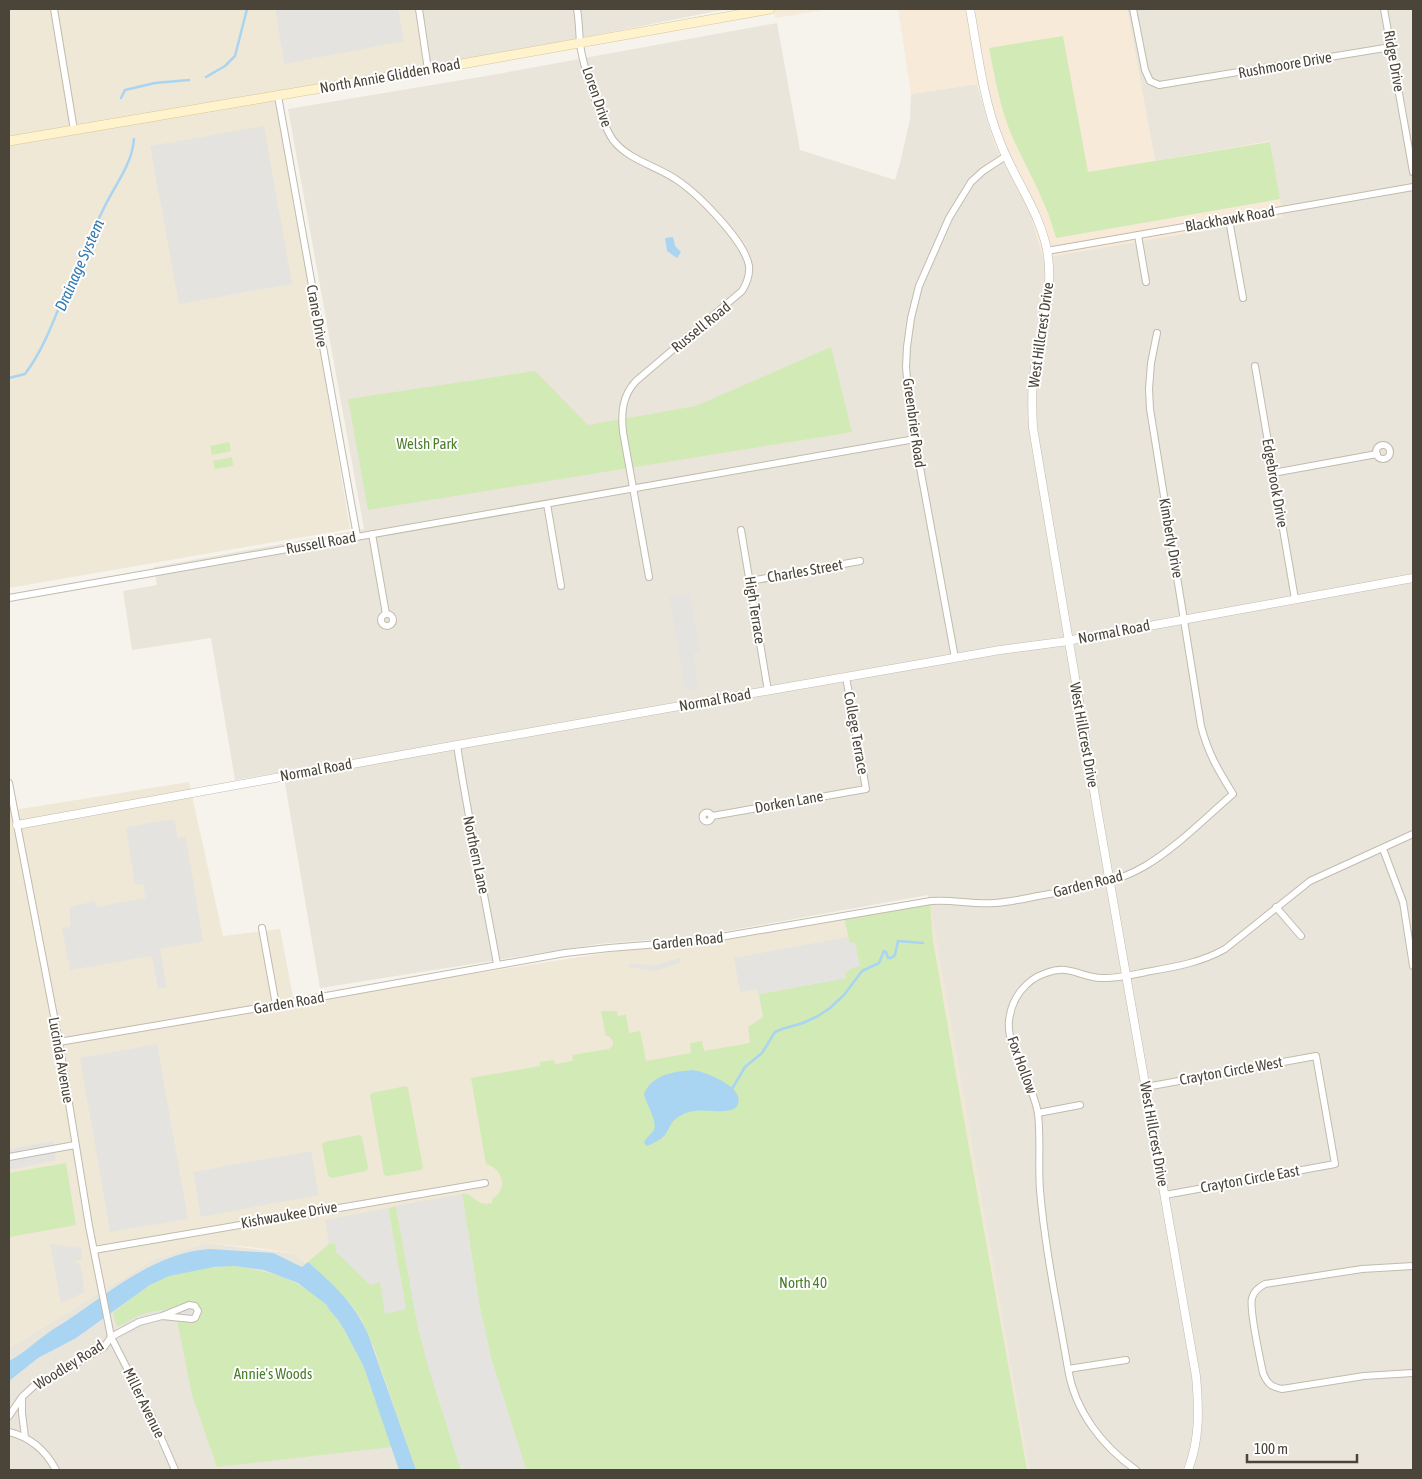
<svg xmlns="http://www.w3.org/2000/svg" width="1422" height="1479" font-family="'Asap Condensed',sans-serif">
  <style>
    .residential { fill: #eae5da }
    .commercial { fill: #f7ead8 }
    .education { fill: #efe8d6 }
    .green { fill: #d2eab5 }
    .parking { fill: #e5e3e0 }
    .water { fill: #a9d4f2 }
    .lines { fill: none; stroke-linecap: round; stroke-linejoin: round }
    .stream { stroke: #a9d4f2; stroke-width: 2.5 }
    .minor-casing { stroke: #c2bbae; stroke-width: 8 }
    .tertiary-casing { stroke: #c2bbae; stroke-width: 9 }
    .secondary-casing { stroke: #d6c79b; stroke-width: 10 }
    .minor { stroke: #fff; stroke-width: 6 }
    .tertiary { stroke: #fff; stroke-width: 8 }
    .secondary { stroke: #fff3cd; stroke-width: 9 }
    .labels { text-anchor: middle; stroke-width: 4; stroke-linejoin: round; paint-order: stroke }
    .street-label { font-size: 15px; fill: #4b4439; stroke: #fff }
    .park-label { font-size: 15px; fill: #4a7f2a; stroke: #fff }
    .water-label { font-size: 16px; font-style: italic; fill: #2e7ab2; stroke: #fff }
  </style>
  <rect width="100%" height="100%" fill="#f6f3ec"/>
  <g class="residential">
    <path d="M 419,9 L 727,9 L 430,68 Z"/>
    <path d="M 1127,9 L 1413,9 L 1413,1470 L 1029,1470 L 928,895 L 699,936 L 598,944 L 320,988 L 283,772 L 235,780 L 211,638 L 132,650 L 123,591 L 157,585 L 154,567 L 364,529 L 288,109 L 492,75 L 777,23 L 800,150 L 895,180 L 900,163 L 910,119 L 911,94 L 977,84 L 995,146 L 1030,212 L 1043,258 L 1073,252 L 1270,141 L 1155,161 Z"/>
    <path d="M 207,1243 L 295,1254 L 350,1301 L 422,1470 L 9,1470 L 9,1348 L 154,1259 Z"/>
  </g>
  <g class="commercial">
    <path d="M 771,9 L 828,9 L 776,18 Z"/>
    <path d="M 898,9 L 1127,9 L 1155,161 L 1270,141 L 1283,217 L 1043,258 L 1030,212 L 995,146 L 978,84 L 911,94 Z"/>
  </g>
  <g class="education">
    <path d="M 9,9 L 418,9 L 428,70 L 278,96 L 350,529 L 9,588 Z"/>
    <path d="M 189,782 L 223,936 L 280,929 L 294,1002 L 930,902 L 1029,1470 L 422,1470 L 350,1301 L 295,1254 L 258,1248 L 207,1243 L 154,1259 L 9,1348 L 9,783 L 14,810 Z"/>
  </g>
  <g class="green">
    <path d="M 1063,36 L 1088,172 L 1270,142 L 1280,199 L 1056,238 C 1047,202 1027,170 1012,136 C 1000,108 995,78 989,48 Z"/>
    <path d="M 831,347 L 852,432 L 368,510 L 348,399 L 535,371 L 588,425 L 696,406 Z"/>
    <path d="M 229,442 L 231,451 L 212,455 L 210,446 Z"/>
    <path d="M 232,457 L 233,466 L 215,469 L 213,461 Z"/>
    <path d="M 930,902 L 933,941 L 963,1114 L 1027,1470 L 526,1470 L 491,1358 L 480,1308 L 462,1194 L 468,1194 C 476,1200 481,1206 492,1203 L 492,1199 C 509,1189 503,1169 486,1164 L 471,1078 L 540,1066 L 540,1062 L 554,1060 L 555,1064 L 573,1061 L 572,1055 L 609,1049 L 613,1045 L 613,1041 L 609,1036 L 606,1036 L 601,1011 L 617,1011 L 618,1016 L 626,1015 L 629,1033 L 640,1031 L 646,1061 L 691,1053 L 690,1043 L 702,1041 L 704,1051 L 750,1043 L 748,1027 L 763,1017 L 759,994 L 846,978 L 845,973 L 854,967 L 855,943 L 850,944 L 844,917 Z"/>
    <path d="M 406,1086 L 408,1088 L 423,1168 L 421,1170 L 387,1176 L 384,1175 L 370,1095 L 372,1093 Z"/>
    <path d="M 359,1135 L 362,1137 L 368,1168 L 366,1171 L 331,1178 L 328,1175 L 322,1145 L 324,1142 Z"/>
    <path d="M 66,1163 L 76,1225 L 9,1237 L 9,1173 Z"/>
    <path d="M 396,1206 L 418,1328 L 430,1372 L 461,1470 L 416,1470 L 374,1348 L 362,1320 L 350,1303 L 327,1279 L 308,1262 L 329,1244 L 335,1243 L 380,1282 L 406,1309 L 388,1208 Z"/>
    <path d="M 235,1266 C 270,1271 300,1280 327,1305 L 328,1308 L 338,1320 L 345,1331 L 364,1367 L 392,1447 L 217,1467 L 192,1395 L 177,1320 C 185,1319 190,1323 197,1320 L 186,1302 C 174,1312 157,1309 143,1314 C 134,1317 127,1324 117,1326 L 113,1313 C 128,1301 151,1283 169,1276 C 189,1269 215,1267 235,1266 Z"/>
  </g>
  <g class="parking">
    <path d="M 275,9 L 398,9 L 404,41 L 284,64 Z"/>
    <path d="M 264,126 L 292,284 L 179,304 L 150,146 Z"/>
    <path d="M 690,594 L 700,652 L 693,653 L 699,689 L 686,691 L 669,597 Z"/>
    <path d="M 174,819 L 178,838 L 186,837 L 203,941 L 160,949 L 167,987 L 158,989 L 152,956 L 70,970 L 62,928 L 70,927 L 70,907 L 95,901 L 96,907 L 146,898 L 143,884 L 135,885 L 126,827 Z"/>
    <path d="M 848,937 L 850,943 L 855,942 L 860,966 L 854,967 L 845,973 L 846,978 L 759,994 L 757,989 L 740,992 L 734,958 Z"/>
    <path d="M 680,958 L 681,962 L 656,971 L 628,967 L 631,963 L 653,966 Z"/>
    <path d="M 157,1044 L 188,1219 L 110,1232 L 80,1058 Z"/>
    <path d="M 53,1141 L 56,1160 L 9,1170 L 9,1149 Z"/>
    <path d="M 311,1151 L 319,1195 L 201,1217 L 193,1172 Z"/>
    <path d="M 462,1194 L 480,1308 L 491,1358 L 526,1470 L 461,1470 L 430,1372 L 418,1328 L 396,1206 Z"/>
    <path d="M 388,1208 L 406,1309 L 385,1314 L 380,1282 L 370,1285 L 336,1252 L 335,1243 L 329,1244 L 325,1220 Z"/>
    <path d="M 50,1244 L 81,1248 L 82,1259 L 75,1261 L 76,1264 L 80,1263 L 85,1292 L 61,1303 Z"/>
    <path d="M 188,1302 L 194,1302 L 200,1308 L 201,1314 L 197,1320 L 191,1322 L 183,1320 L 154,1323 L 126,1335 L 122,1325 L 135,1317 L 146,1313 L 181,1307 Z"/>
  </g>
  <g class="water">
    <path d="M 673,237 L 675,246 L 681,252 L 677,258 L 667,251 L 665,238 Z"/>
    <path d="M 692,1070 C 704,1071 745,1087 738,1104 C 734,1116 705,1109 695,1111 C 690,1111 684,1113 680,1116 C 669,1122 671,1128 664,1136 C 659,1141 653,1143 647,1146 L 644,1143 C 646,1137 651,1135 654,1130 C 658,1122 646,1103 644,1094 C 653,1074 673,1072 692,1070 Z"/>
    <path d="M 210,1249 L 273,1253 L 302,1267 L 308,1262 C 332,1283 355,1304 368,1334 L 416,1470 L 399,1470 L 364,1367 L 345,1331 L 338,1320 L 328,1308 L 327,1305 L 298,1283 L 264,1270 L 235,1266 L 214,1267 L 169,1276 L 150,1285 L 76,1338 L 38,1358 L 9,1381 L 9,1361 C 25,1353 37,1340 52,1330 C 102,1300 149,1253 210,1249 Z"/>
  </g>
  <g class="lines">
    <g class="stream">
      <path d="M 206,77 L 225,66 L 235,56 L 247,9"/>
      <path d="M 121,98 L 125,90 L 155,83 L 189,80"/>
      <path d="M 9,378 L 25,374 C 46,346 56,313 70,281 C 80,258 91,235 102,212 C 113,187 132,166 134,139"/>
      <path d="M 732,1089 L 745,1067 L 762,1053 L 775,1032 L 782,1029 L 803,1023 L 818,1016 L 830,1008 L 844,995 L 862,971 L 879,963 L 884,951 L 886,952 L 888,958 L 891,958 L 895,955 L 898,941 L 923,943"/>
    </g>
    <defs>
      <g id="minor">
        <path d="M 54,9 L 74,130"/>
        <path d="M 419,9 L 428,70"/>
        <path d="M 577,9 C 579,20 579,31 580,43 C 582,63 601,123 613,140 C 628,160 657,166 677,180 C 698,194 745,241 749,266 C 750,276 747,283 742,291 L 636,381 C 622,396 621,413 623,432 L 649,577"/>
        <path d="M 1133,9 L 1145,70 L 1150,81 L 1159,85 L 1391,47"/>
        <path d="M 1384,9 L 1413,172"/>
        <path d="M 278,96 L 357,536"/>
        <path d="M 1229,220 L 1243,298"/>
        <path d="M 1138,235 L 1146,282"/>
        <path d="M 1047,251 L 1413,187"/>
        <path d="M 1255,366 L 1295,599"/>
        <circle cx="1383" cy="452" r="7"/>
        <path d="M 1273,473 L 1377,454"/>
        <path d="M 547,504 L 561,586"/>
        <path d="M 741,530 L 768,691"/>
        <path d="M 372,534 L 386,614"/>
        <path d="M 750,581 L 860,561"/>
        <path d="M 9,598 L 915,439"/>
        <circle cx="387" cy="620" r="6"/>
        <path d="M 955,658 L 910,413 L 906,367 L 907,347 L 911,318 L 919,286 L 949,218 L 971,182 L 983,171 L 1006,156"/>
        <path d="M 457,745 C 468,819 484,891 497,964"/>
        <path d="M 9,783 L 59,1042 L 89,1226 L 111,1337 L 152,1417 L 175,1470"/>
        <circle cx="707" cy="817" r="4.5"/>
        <path d="M 712,816 L 866,789 L 846,677"/>
        <path d="M 1383,849 L 1403,902 L 1413,966"/>
        <path d="M 1276,907 L 1301,936"/>
        <path d="M 262,928 L 276,1005"/>
        <path d="M 59,1042 L 276,1005 L 565,953 L 609,948 L 697,941 L 931,901 C 952,899 973,905 995,903 C 1011,902 1027,898 1044,895 C 1078,889 1115,884 1145,866 C 1177,847 1205,818 1233,794 C 1218,770 1208,753 1201,726 L 1150,409 L 1149,389 L 1151,363 L 1157,333"/>
        <path d="M 1146,1087 L 1316,1056 L 1335,1164 L 1165,1195"/>
        <path d="M 1038,1113 L 1080,1105"/>
        <path d="M 9,1157 L 75,1145"/>
        <path d="M 94,1250 L 485,1183"/>
        <path d="M 1413,1266 L 1362,1269 L 1265,1284 C 1259,1287 1254,1291 1252,1298 C 1249,1310 1260,1358 1263,1373 C 1267,1383 1271,1387 1282,1389 L 1364,1376 L 1413,1373"/>
        <path d="M 1068,1369 L 1126,1360"/>
        <path d="M 22,1399 L 22,1413 L 25,1437"/>
        <path d="M 9,1416 L 22,1397 L 36,1384 L 65,1370 L 104,1347 L 111,1337 L 139,1322 L 162,1316 L 189,1305 L 195,1306 L 198,1311 L 195,1318 L 192,1319 L 162,1316"/>
        <path d="M 9,1432 C 30,1437 46,1451 56,1470"/>
        <path d="M 1136,1470 C 1102,1446 1075,1411 1068,1369 C 1058,1310 1045,1250 1040,1190 C 1038,1165 1041,1139 1038,1114 C 1034,1084 1006,1048 1009,1021 C 1011,999 1025,980 1046,973 C 1070,964 1079,977 1101,978 C 1116,979 1131,975 1146,972 C 1174,967 1200,963 1225,949 L 1310,881 L 1413,834"/>
      </g>
      <g id="tertiary">
        <path d="M 970,9 C 978,54 983,99 1000,142 C 1014,179 1039,210 1047,250 C 1055,293 1040,333 1034,374 C 1031,392 1032,410 1033,428 L 1099,820 L 1196,1376 C 1199,1409 1200,1439 1188,1470"/>
        <path d="M 17,825 L 457,745 L 1000,650 L 1061,642 L 1413,578"/>
      </g>
      <path id="secondary" d="M 9,141 L 428,70 L 770,9"/>
    </defs>
    <use href="#minor" class="minor-casing"/>
    <use href="#tertiary" class="tertiary-casing"/>
    <use href="#secondary" class="secondary-casing"/>
    <use href="#minor" class="minor"/>
    <use href="#tertiary" class="tertiary"/>
    <use href="#secondary" class="secondary"/>
  </g>
  <g class="labels">
    <g class="street-label">
      <text transform="translate(1394 61) rotate(80)" y="5">Ridge Drive</text>
      <text transform="translate(1285 65) rotate(-10)" y="5">Rushmoore Drive</text>
      <text transform="translate(390 76) rotate(-10)" y="5">North Annie Glidden Road</text>
      <text transform="translate(597 97) rotate(71)" y="5">Loren Drive</text>
      <text transform="translate(1230 219) rotate(-10)" y="5">Blackhawk Road</text>
      <text transform="translate(317 316) rotate(80)" y="5">Crane Drive</text>
      <text transform="translate(701 327) rotate(-39)" y="5">Russell Road</text>
      <text transform="translate(1041 335) rotate(-82)" y="5">West Hillcrest Drive</text>
      <text transform="translate(914 423) rotate(82)" y="5">Greenbrier Road</text>
      <text transform="translate(1275 483) rotate(80)" y="5">Edgebrook Drive</text>
      <text transform="translate(1171 538) rotate(80)" y="5">Kimberly Drive</text>
      <text transform="translate(321 543) rotate(-10)" y="5">Russell Road</text>
      <text transform="translate(805 571) rotate(-10)" y="5">Charles Street</text>
      <text transform="translate(755 610) rotate(81)" y="5">High Terrace</text>
      <text transform="translate(1114 632) rotate(-11)" y="5">Normal Road</text>
      <text transform="translate(715 700) rotate(-10)" y="5">Normal Road</text>
      <text transform="translate(856 733) rotate(80)" y="5">College Terrace</text>
      <text transform="translate(1084 735) rotate(80)" y="5">West Hillcrest Drive</text>
      <text transform="translate(316 770) rotate(-10)" y="5">Normal Road</text>
      <text transform="translate(789 802) rotate(-10)" y="5">Dorken Lane</text>
      <text transform="translate(476 855) rotate(78)" y="5">Northern Lane</text>
      <text transform="translate(1088 884) rotate(-14)" y="5">Garden Road</text>
      <text transform="translate(688 941) rotate(-6)" y="5">Garden Road</text>
      <text transform="translate(289 1003) rotate(-10)" y="5">Garden Road</text>
      <text transform="translate(61 1060) rotate(80)" y="5">Lucinda Avenue</text>
      <text transform="translate(1022 1065) rotate(70)" y="5">Fox Hollow</text>
      <text transform="translate(1231 1071) rotate(-10)" y="5">Crayton Circle West</text>
      <text transform="translate(1154 1134) rotate(80)" y="5">West Hillcrest Drive</text>
      <text transform="translate(1250 1179) rotate(-10)" y="5">Crayton Circle East</text>
      <text transform="translate(289 1215) rotate(-10)" y="5">Kishwaukee Drive</text>
      <text transform="translate(69 1365) rotate(-32)" y="5">Woodley Road</text>
      <text transform="translate(144 1403) rotate(64)" y="5">Miller Avenue</text>
    </g>
    <g class="park-label">
      <text x="427" y="449">Welsh Park</text>
      <text x="803" y="1288">North 40</text>
      <text x="273" y="1379">Annie's Woods</text>
    </g>
    <g class="water-label">
      <text transform="translate(79 265) rotate(-66)" y="6">Drainage System</text>
    </g>
  </g>
  <rect width="1422" height="1479" fill="none" stroke="#4b4439" stroke-width="20"/>
  <path d="M1247 1454v8h110v-8" fill="none" stroke="#4b4439" stroke-width="2.5"/>
  <text x="1254" y="1454" font-size="15" fill="#4b4439" stroke="#ffffff" stroke-width="4" paint-order="stroke">100 m</text>
</svg>
